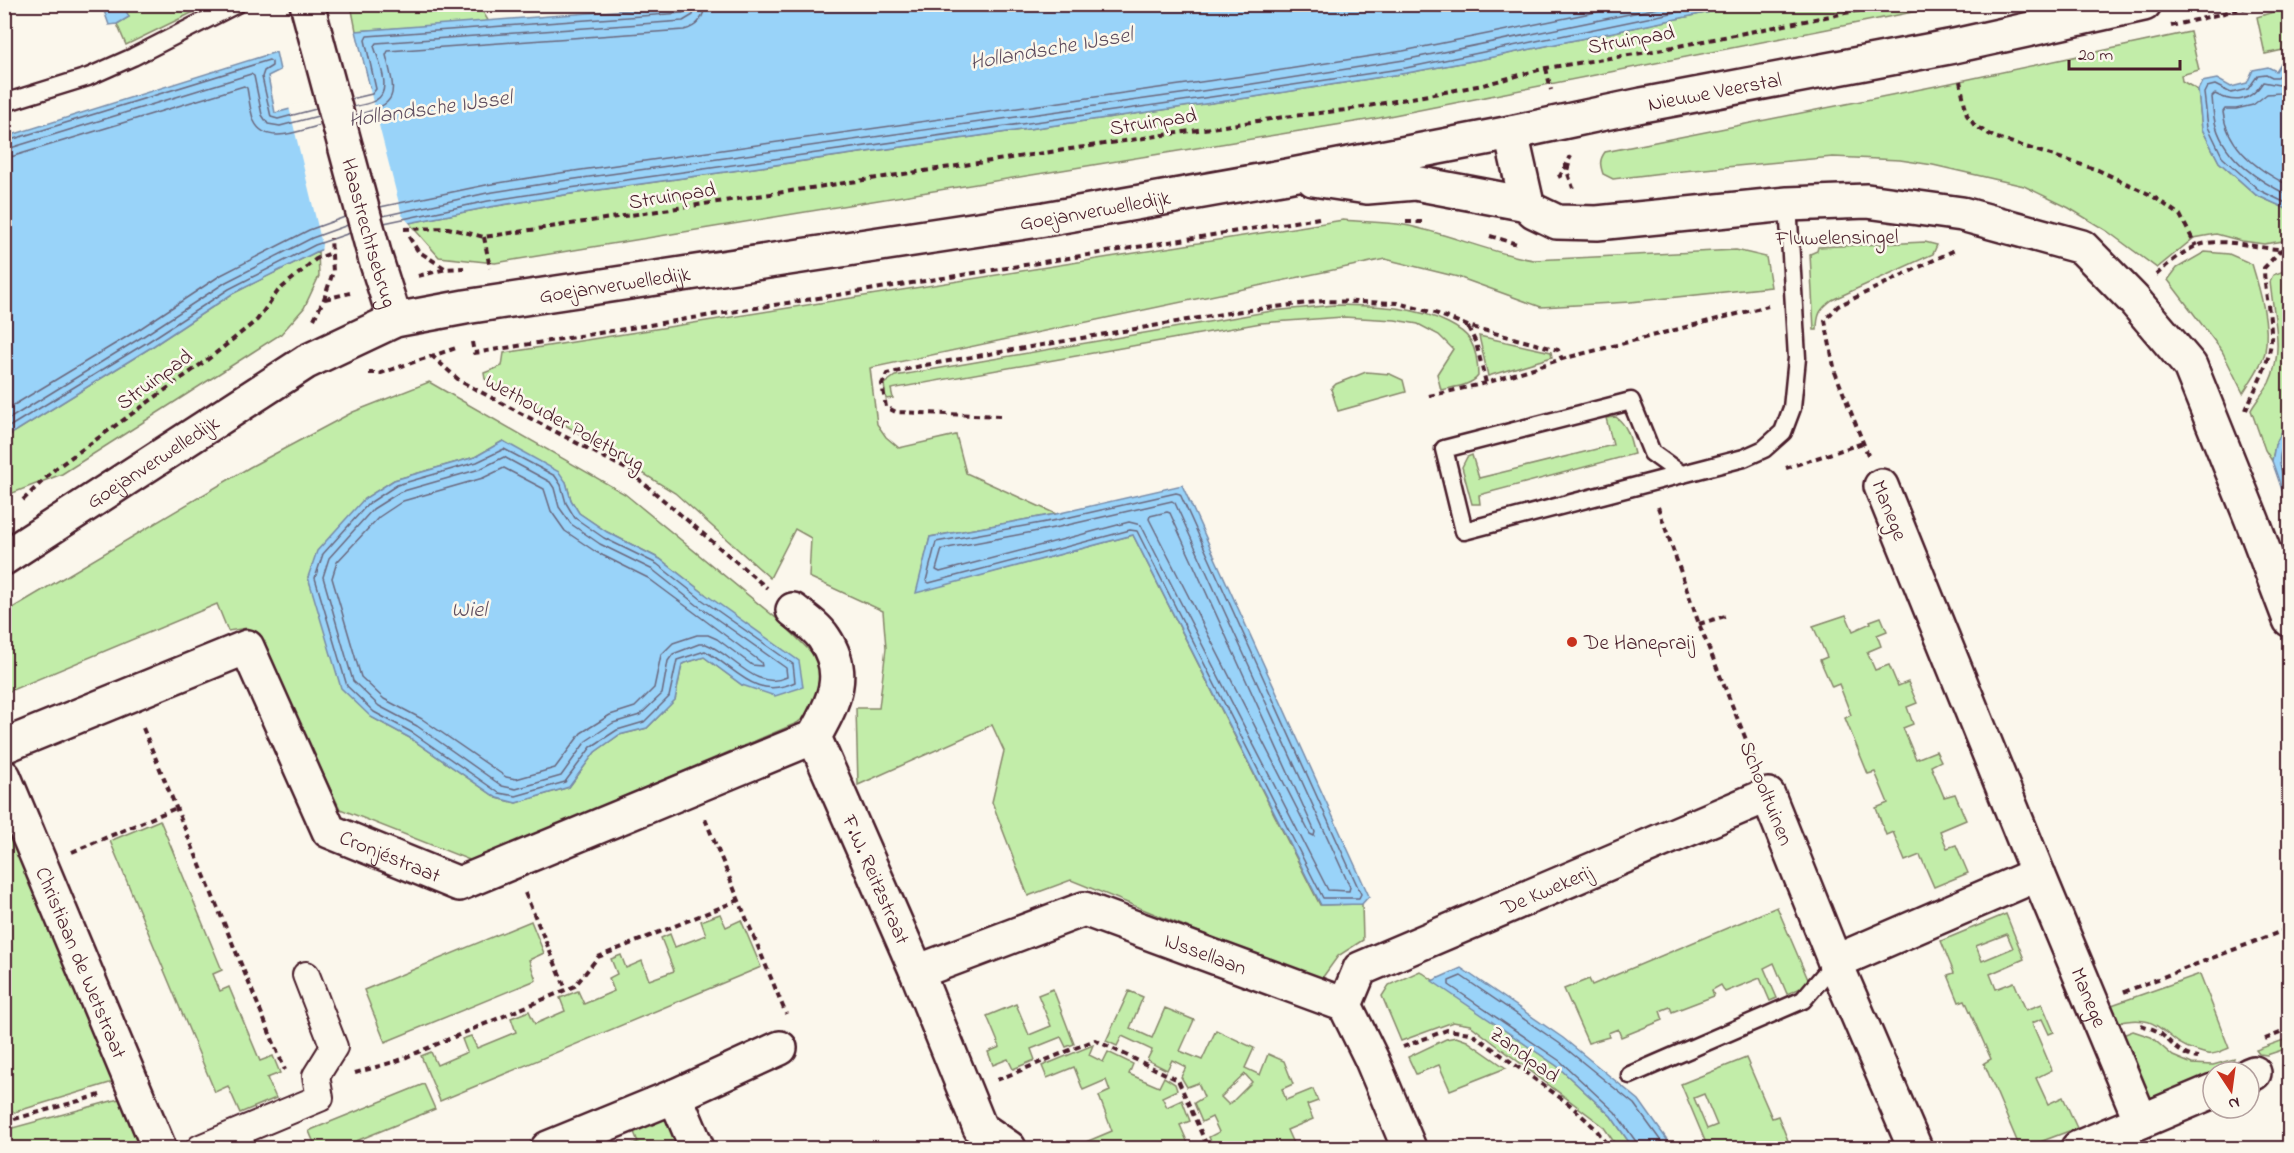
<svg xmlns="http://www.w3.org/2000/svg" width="2294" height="1153" font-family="'Indie Flower',sans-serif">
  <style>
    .green { fill: #c2eda9; stroke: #86866a; stroke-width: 1.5; fill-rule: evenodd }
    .water { fill: #99d3f9; stroke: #798ba7; stroke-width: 1.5 }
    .pier { fill: #fbf7ec }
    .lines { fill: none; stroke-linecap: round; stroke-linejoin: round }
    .shore { stroke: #6a677d; stroke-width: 1.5 }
    .service-casing { stroke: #4a1f2b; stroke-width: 21 }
    .pedestrian-casing { stroke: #4a1f2b; stroke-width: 30 }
    .minor-casing { stroke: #4a1f2b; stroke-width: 38 }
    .secondary-casing { stroke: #4a1f2b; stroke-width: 38 }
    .path { stroke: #4a1f2b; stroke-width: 4; stroke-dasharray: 6 4.5; stroke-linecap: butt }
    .service { stroke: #fbf7ec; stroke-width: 16 }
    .pedestrian { stroke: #fbf7ec; stroke-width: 26 }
    .minor { stroke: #fbf7ec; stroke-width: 33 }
    .secondary { stroke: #fbf7ec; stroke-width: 33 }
    .poi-dot { fill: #c8321e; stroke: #fbf7ec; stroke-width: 2 }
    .labels { text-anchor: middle; stroke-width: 5; stroke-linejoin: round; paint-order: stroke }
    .street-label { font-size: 21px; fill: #4a1f2b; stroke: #fbf7ec }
    .poi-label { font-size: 21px; fill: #4a1f2b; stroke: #fbf7ec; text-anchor: start }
    .water-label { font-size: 22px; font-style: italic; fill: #5e4c5e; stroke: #fbf7ec }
  </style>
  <rect width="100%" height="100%" fill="#fbf7ec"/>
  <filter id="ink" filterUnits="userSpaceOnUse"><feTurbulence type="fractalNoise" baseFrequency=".0167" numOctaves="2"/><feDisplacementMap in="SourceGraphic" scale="12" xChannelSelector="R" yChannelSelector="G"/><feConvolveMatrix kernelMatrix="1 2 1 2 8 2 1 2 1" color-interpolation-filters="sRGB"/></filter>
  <g filter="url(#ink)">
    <g class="green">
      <path d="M 123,5 L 208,5 L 126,45 L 117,24 L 129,17 Z"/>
      <path d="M 351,5 L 479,5 L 489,22 L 356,31 Z"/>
      <path d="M 1744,5 L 1948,5 L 1379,118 L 495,263 L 439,257 L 409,223 L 490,207 L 571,194 L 1254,97 L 1407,73 L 1488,58 Z"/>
      <path d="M 2289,7 L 2289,59 L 2285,57 L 2283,50 L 2265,54 L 2257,17 Z"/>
      <path d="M 2190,32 L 2199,70 L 2181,75 L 2182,81 L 2198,90 L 2202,129 L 2219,162 L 2256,195 L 2285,208 L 2289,214 L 2289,240 L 2264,244 L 2242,241 L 2216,234 L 2194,238 L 2157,268 L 2107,231 L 2069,208 L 2024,186 L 1933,165 L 1900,160 L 1833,157 L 1662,173 L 1613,179 L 1603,174 C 1600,165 1599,160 1605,152 L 1946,84 Z"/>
      <path d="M 1343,220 C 1363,222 1384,222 1404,225 C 1448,233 1489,253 1534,260 L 1736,250 L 1766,257 L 1771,287 L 1630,302 L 1541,307 L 1458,277 L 1385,259 L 870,368 L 877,424 L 886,437 L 899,448 L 956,435 L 966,473 L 1056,514 L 930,537 L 917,592 L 1133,535 L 1320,905 L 1362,904 L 1363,940 L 1338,956 L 1320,981 L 1071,880 L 1028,896 L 992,802 L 1004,751 L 992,725 L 858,785 L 856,708 L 879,708 L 886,648 L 883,611 L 809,577 L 811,538 L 795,529 L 770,578 L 675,493 L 533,405 L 485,379 L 484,373 L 502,366 L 504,353 Z"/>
      <path d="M 1925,242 L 1937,245 L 1933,254 L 1832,300 C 1820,309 1817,314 1817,330 L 1814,330 L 1810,254 L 1817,251 L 1818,247 Z"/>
      <path d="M 318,251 L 319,276 L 304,308 L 281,334 L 62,474 L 5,496 L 5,438 L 150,348 L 232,294 Z"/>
      <path d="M 2205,252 L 2229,254 L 2252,264 C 2260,290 2270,324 2265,352 C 2262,366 2250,381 2243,393 L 2222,351 L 2168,280 L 2177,268 Z"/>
      <path d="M 2289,269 L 2289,418 L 2275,445 L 2272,461 L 2265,450 L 2251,410 C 2256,401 2264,392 2269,383 C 2285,350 2273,316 2270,281 L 2273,275 Z"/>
      <path d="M 1334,305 C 1374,306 1412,305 1448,323 C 1456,327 1465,332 1470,340 C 1476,350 1478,364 1478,376 C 1471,386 1453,387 1441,390 L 1437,374 L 1453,349 L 1439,335 L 1418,324 L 1395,320 L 1343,317 L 1261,323 L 891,389 L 893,398 L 886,399 L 884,384 L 895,376 L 1272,311 Z"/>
      <path d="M 1479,336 L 1551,352 L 1552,357 L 1488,376 Z"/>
      <path d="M 1366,372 L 1390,374 L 1403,380 L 1406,392 L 1338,411 L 1331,389 L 1336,384 Z"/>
      <path d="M 429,382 L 625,494 L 782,623 L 814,655 L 824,674 L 814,709 L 797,723 L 472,861 L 340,809 L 258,638 L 247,628 L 228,631 L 217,604 L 5,693 L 4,613 L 250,467 L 353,412 ZM 503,441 L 566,482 L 571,500 L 579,513 L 607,532 L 660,559 L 705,594 L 742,685 L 704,657 L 682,664 L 675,700 L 647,728 L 619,735 L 595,752 L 569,787 L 516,803 L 497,798 L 410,738 L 371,717 L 319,609 L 308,577 L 346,521 L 364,499 L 394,480 L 475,457 Z"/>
      <path d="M 1616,417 C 1629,427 1630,439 1634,454 L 1479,495 L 1480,504 L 1472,504 L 1462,467 L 1467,457 L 1472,455 L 1479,478 L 1613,445 L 1606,418 Z"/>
      <path d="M 1846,615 L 1853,631 L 1871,623 L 1870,621 L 1881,617 L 1887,631 L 1877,635 L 1881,646 L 1867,652 L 1875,670 L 1889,665 L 1898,686 L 1908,682 L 1917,703 L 1907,707 L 1913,724 L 1903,728 L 1916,759 L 1936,751 L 1941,761 L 1931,766 L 1944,797 L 1955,794 L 1966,820 L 1940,831 L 1947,848 L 1956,845 L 1968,873 L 1934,887 L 1920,855 L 1905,861 L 1893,832 L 1886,835 L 1876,808 L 1888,803 L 1875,772 L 1868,774 L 1845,718 L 1851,715 L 1839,684 L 1832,687 L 1820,660 L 1827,657 L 1813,626 Z"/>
      <path d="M 4,809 L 32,872 L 113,1082 L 5,1115 Z"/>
      <path d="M 160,820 L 222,970 L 213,974 L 220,991 L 229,987 L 260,1061 L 273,1056 L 280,1073 L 267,1078 L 276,1098 L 240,1113 L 228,1086 L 215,1092 L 110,841 Z"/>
      <path d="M 1777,907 L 1810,984 L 1787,994 L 1774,963 L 1764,968 L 1777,998 L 1770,1001 L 1760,978 L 1725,992 L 1721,985 L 1712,990 L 1714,996 L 1672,1012 L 1670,1007 L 1660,1011 L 1663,1020 L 1621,1037 L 1618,1029 L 1608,1033 L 1609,1037 L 1588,1043 L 1564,989 L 1589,979 L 1592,985 Z"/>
      <path d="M 720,914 L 726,927 L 741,920 L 761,967 L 440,1101 L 421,1056 L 431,1052 L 437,1065 L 467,1052 L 462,1039 L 471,1036 L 477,1048 L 516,1032 L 511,1018 L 529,1011 L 535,1024 L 565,1011 L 560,998 L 578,991 L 584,1004 L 614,991 L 609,978 L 617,974 L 611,959 L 621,955 L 626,968 L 642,961 L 649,980 L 674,971 L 661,938 L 670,934 L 675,947 L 706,935 L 701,921 Z"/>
      <path d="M 2006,914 L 2024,959 L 1990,974 L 1996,989 L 2014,982 L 2026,1010 L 2042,1004 L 2054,1032 L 2049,1034 L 2042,1019 L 2032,1023 L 2052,1070 L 2036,1078 L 2048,1104 L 2063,1097 L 2077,1128 L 2024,1148 L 2020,1148 L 1984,1063 L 1991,1059 L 1965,1000 L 1959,1002 L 1948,975 L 1954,973 L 1941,941 ZM 2007,934 L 2013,948 L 1982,961 L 1976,946 Z"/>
      <path d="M 531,921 L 544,953 L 529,960 L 536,980 L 385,1042 L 364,990 Z"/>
      <path d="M 1420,971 L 1557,1066 L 1611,1116 L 1633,1148 L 1618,1148 L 1603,1126 L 1470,1025 L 1453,1022 L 1401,1041 L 1382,996 L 1389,985 Z"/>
      <path d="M 2200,974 L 2229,1048 C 2224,1050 2217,1054 2211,1054 C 2207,1055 2201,1052 2197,1051 C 2159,1040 2165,1011 2116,1023 L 2109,1006 Z"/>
      <path d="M 1053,989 L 1074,1044 L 1066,1047 L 1061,1037 L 1031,1049 L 1035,1060 L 1013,1069 L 1008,1059 L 993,1065 L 988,1052 L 1000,1047 L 987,1016 L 1016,1004 L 1029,1035 L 1051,1026 L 1038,995 Z"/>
      <path d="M 1129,991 L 1143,997 L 1130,1028 L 1152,1038 L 1165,1008 L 1194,1020 L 1180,1051 L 1202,1060 L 1216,1030 L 1254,1048 L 1245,1068 L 1260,1075 L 1268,1054 L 1284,1061 L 1293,1084 L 1282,1089 L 1286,1100 L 1313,1089 L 1318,1101 L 1307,1105 L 1313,1119 L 1287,1130 L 1295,1148 L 1214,1148 L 1209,1137 L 1219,1132 L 1212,1117 L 1202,1122 L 1194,1103 L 1204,1097 L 1198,1083 L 1187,1087 L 1181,1077 L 1186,1067 L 1172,1060 L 1167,1070 L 1147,1060 L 1152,1050 L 1122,1036 L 1117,1046 L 1106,1041 ZM 1245,1074 L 1252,1082 L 1229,1105 L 1221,1097 Z"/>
      <path d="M 2133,1031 L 2151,1037 L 2173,1056 L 2192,1064 L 2213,1065 L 2234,1059 L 2230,1071 L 2213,1072 L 2213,1078 L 2154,1101 L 2146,1098 L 2120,1036 Z"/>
      <path d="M 1456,1037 L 1467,1041 L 1506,1068 L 1450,1090 L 1439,1065 L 1416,1074 L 1408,1057 L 1446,1039 Z"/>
      <path d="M 2289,1038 L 2289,1068 L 2282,1050 L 2267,1055 L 2259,1054 L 2256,1050 Z"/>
      <path d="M 1093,1045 L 1089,1055 L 1103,1062 L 1108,1052 L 1133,1064 L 1129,1074 L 1159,1087 L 1164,1077 L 1175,1084 L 1177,1090 L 1162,1097 L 1167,1107 L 1182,1100 L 1190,1121 L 1180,1125 L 1190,1148 L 1089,1148 L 1086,1142 L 1112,1131 L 1099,1096 L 1110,1091 L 1106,1080 L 1083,1090 L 1074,1067 L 1047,1078 L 1042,1066 Z"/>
      <path d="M 1746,1058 L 1772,1118 L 1778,1116 L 1789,1143 L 1783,1146 L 1784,1148 L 1708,1148 L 1681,1084 ZM 1704,1094 L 1717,1125 L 1707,1129 L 1694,1098 Z"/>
      <path d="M 424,1084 L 435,1109 L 339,1148 L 299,1148 L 314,1143 L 309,1131 L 313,1129 Z"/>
      <path d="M 130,1096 L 134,1105 L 125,1114 L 141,1148 L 5,1148 L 5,1130 Z"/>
      <path d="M 656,1116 L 674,1124 L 686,1148 L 622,1148 L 638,1142 L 632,1127 Z"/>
    </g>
    <g class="water">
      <path d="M 706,4 L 1744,5 L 1488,58 L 1407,73 L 1254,97 L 570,194 L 490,207 L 409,223 L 362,234 L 318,251 L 232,294 L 150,348 L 5,438 L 5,137 L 276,52 L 280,70 L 268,76 L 275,113 L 370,88 L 356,31 Z"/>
      <path d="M 102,5 L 123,5 L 129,17 L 117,24 L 109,25 Z"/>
      <path d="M 2285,57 L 2290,59 L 2289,214 L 2285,208 L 2256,195 L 2219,162 L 2202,129 L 2198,90 L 2202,82 L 2217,79 L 2231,87 L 2247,83 L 2253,70 L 2268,67 L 2276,71 Z"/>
      <path d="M 2289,418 L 2289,510 L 2272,461 L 2275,445 Z"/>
      <path d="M 503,441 L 559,472 L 566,482 L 571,500 L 579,513 L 607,532 L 660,559 L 705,594 L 799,661 L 803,687 L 775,696 L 742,685 L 704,657 L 682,664 L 675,700 L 647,728 L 619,735 L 595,752 L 569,787 L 516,803 L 497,798 L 410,738 L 371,717 L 341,688 L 308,577 L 317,551 L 364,499 L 394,480 L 475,457 Z"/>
      <path d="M 1182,485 L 1369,896 L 1362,904 L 1321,905 L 1133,535 L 916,593 L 930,537 L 1056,514 Z"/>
      <path d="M 1461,968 L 1563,1038 L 1639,1100 L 1673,1148 L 1633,1148 L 1611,1116 L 1557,1066 L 1432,981 Z"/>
    </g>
    <path class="pier" d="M 354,28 L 402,215 L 412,226 L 363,237 L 321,253 L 322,244 L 289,107 L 367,86 L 353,32 Z"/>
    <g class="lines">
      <g class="shore">
        <path d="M 2290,64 L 2278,77 L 2272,77 L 2266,74 L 2258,75 L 2248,89 L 2231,93 L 2215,85 L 2207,87 L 2204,93 L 2208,127 L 2223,158 L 2259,190 L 2290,205"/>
        <path d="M 2290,75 L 2279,85 L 2263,82 C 2250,102 2235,104 2215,94 L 2212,97 C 2213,106 2213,117 2216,126 C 2226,160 2259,181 2290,196"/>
        <path d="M 2290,89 L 2280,93 L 2267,94 L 2253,105 L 2236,109 L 2225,109 L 2223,112 C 2227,148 2259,171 2290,186"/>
        <path d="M 351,99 L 372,94 L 376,89 L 365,40 L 367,36 L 682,13 L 687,11 L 688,4"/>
        <path d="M 353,107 C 360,105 370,104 376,100 C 393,91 378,60 374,46 L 376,43 L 683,21 L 693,15 L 696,4"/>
        <path d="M 356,115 C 400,104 396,95 386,55 L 388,51 L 684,30 C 697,27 704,18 705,4"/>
        <path d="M 4,142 L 269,60 L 272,62 L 272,66 L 264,71 L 262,77 L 271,117 L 278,119 L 316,109"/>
        <path d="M 4,150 L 251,74 L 254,76 L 262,115 L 268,124 L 280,126 L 318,116"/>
        <path d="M 4,159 L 244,86 L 247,88 C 249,98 250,111 254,121 C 266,147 301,130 321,125"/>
        <path d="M 380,207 L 486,185 L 567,172 L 1250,75 L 1403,51 L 1635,4"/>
        <path d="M 383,216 L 487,193 L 568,180 L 1252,84 L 1404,60 L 1678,4"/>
        <path d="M 384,223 L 488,201 L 570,188 L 1253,91 L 1406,68 L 1715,4"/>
        <path d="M 4,411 L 138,330 L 221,275 L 309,230 L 345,217"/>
        <path d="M 4,422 L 142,337 L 226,282 L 312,238 L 348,225"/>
        <path d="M 4,430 L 146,343 L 229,289 L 315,245 L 350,233"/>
        <path d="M 2290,431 C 2274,460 2279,463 2290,493"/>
        <path d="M 504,449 L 555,476 L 561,485 L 566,503 L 575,518 L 604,538 L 657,564 L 701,599 L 793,664 L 795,682 C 755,701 736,668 705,651 L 677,660 L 669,697 L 644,722 L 617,730 L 591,747 L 565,782 L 516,796 L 499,793 L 413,733 L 374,712 L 347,686 L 315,578 L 323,554 L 368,504 L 397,485 L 477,462 Z"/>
        <path d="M 504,457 L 550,482 L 554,488 L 559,507 L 571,524 L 600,544 L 653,570 L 697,605 L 786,668 L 787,677 C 755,692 733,654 706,644 L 699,644 L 673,654 L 668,661 L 662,694 L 640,715 L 613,723 L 586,741 L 561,776 L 516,789 L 502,786 L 417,726 L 379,706 L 353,681 L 323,577 L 329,558 L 373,509 L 400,492 L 480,469 Z"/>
        <path d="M 504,468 L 544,489 L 551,511 L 565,531 L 596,552 L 648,578 L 761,662 L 762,666 L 752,665 L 717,639 L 708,635 L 697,635 L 673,643 L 661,655 L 654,688 L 635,707 L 610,715 L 581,733 L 555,768 L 516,779 L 506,777 L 422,719 L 384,699 L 361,677 L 332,578 L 337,562 L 379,517 L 403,501 L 483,478 Z"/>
        <path d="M 1176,493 L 1180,494 L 1361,894 L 1359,898 L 1323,898 L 1137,531 L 1130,530 L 929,583 L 926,581 L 936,542 L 1057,520 Z"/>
        <path d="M 1172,501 L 1175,503 L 1350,887 L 1349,891 L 1328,890 L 1141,525 L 1129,522 L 940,572 L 936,570 L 942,549 L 1059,527 Z"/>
        <path d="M 1167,512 L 1170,513 L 1315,832 L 1314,836 L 1310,834 L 1149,519 L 1150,516 Z"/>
        <path d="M 1638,1148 L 1637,1143 L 1615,1112 L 1560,1061 L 1449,985 L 1449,981 L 1461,976 L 1559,1043 L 1634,1104 L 1666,1148"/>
      </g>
      <defs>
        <g id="service">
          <path d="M 4,103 L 88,77 L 133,57 L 237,4"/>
          <path d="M 1681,474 L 1652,453 L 1631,401 L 1444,449 L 1464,531 L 1744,458 L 1764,449 L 1783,432 L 1792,408 L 1797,358 L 1788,204"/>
          <path d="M 1630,1075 L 1803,1000 L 1835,962"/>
        </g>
        <path id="pedestrian" d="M 200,1148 L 320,1098 L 316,1076 L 334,1047 L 306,975"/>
        <g id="minor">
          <path id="s1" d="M 1881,486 L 2038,874 L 2141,1121"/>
          <path id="s2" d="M 793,610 C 803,618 817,627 824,638 C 849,675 833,702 814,737 L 917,972 L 980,1128 L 1009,1148"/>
          <path id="s3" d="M 4,746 L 247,647 L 329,831 L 459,884 L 814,737"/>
          <path id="s4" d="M 4,777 L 159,1148"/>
          <path d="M 1835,962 L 2038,874"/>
          <path id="s5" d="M 917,972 L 1084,909 L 1345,1005 L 1372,1060 L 1409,1148"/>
          <path id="s6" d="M 1345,1005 L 1360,969 L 1768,795 L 1835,962 L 1915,1148"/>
          <path d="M 2249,1075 L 2254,1073"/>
          <path d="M 675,1096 L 697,1148"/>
          <path d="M 548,1148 L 675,1096 L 780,1048"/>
          <path d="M 2078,1148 L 2213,1091"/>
        </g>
        <g id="secondary">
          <path id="s7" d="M 307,4 L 375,257 L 395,320"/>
          <path d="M 1511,133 L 1527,204 L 1534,211 L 1557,222 L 1597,223 L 1788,204 L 1867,201 L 1962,214 L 2082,247 L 2133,299 L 2190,366 L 2252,520 L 2290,620"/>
          <path d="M 1313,179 L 1367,187 L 1415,183 L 1527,204"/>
          <path id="s8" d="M 4,558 L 306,362 L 395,320 L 465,307 L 1045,219 L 1287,176 L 1511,133 L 1642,105 L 1954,46 L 2144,4"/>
        </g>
      </defs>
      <use href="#service" class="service-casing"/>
      <use href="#pedestrian" class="pedestrian-casing"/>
      <use href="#minor" class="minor-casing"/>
      <use href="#secondary" class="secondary-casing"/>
      <g class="path">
        <path d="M 2171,26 L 2261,4"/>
        <path d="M 1546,68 L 1551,90"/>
        <path d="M 1960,81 L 1967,115 L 1975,126 L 1994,137 L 2098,170 L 2151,195 L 2180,215 L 2196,246"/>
        <path d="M 1569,164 L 1567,171 L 1573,188"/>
        <path d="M 1558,177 L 1560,176 L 1571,156"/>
        <path d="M 1406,222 L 1422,222"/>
        <path d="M 404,229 L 448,228 L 484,237 L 1284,117 L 1346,110 L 1483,85 L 1546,68 L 1648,52 L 1891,4"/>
        <path d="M 1490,236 L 1517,244"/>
        <path d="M 409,237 L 418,251 L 446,269"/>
        <path d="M 484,237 L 490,268"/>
        <path d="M 2156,275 C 2168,264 2180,254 2194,247 C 2220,235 2255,249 2282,249 L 2264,268 C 2264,291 2272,318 2271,339 C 2270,365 2255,387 2246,410"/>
        <path d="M 418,276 L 446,269 L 464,268"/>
        <path d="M 325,299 L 350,293"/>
        <path d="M 314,319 L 324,299 L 333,272 L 331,238"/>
        <path d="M 1468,327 L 1476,343 L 1486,383"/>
        <path d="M 472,342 L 474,353 L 1319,218"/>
        <path d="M 431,355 L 460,381 L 628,470 L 767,588"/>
        <path d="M 369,373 L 381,373 L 456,348"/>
        <path d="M 1429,396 L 1486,383 L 1562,359 L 1768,306"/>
        <path d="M 1000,416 L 896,412 L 886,407 L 882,384 L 887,374 L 925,365 L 1234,312 L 1324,301 L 1398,303 L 1438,314 L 1468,326 L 1558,350 L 1562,359"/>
        <path d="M 1868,455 L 1835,372 L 1825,320 L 1838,306 L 1957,249"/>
        <path d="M 1786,468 L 1863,443"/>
        <path d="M 23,500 L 55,469 L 211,357 L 257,320 L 278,291 L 316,259 L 331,253"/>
        <path d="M 1658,507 L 1699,624 L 1756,764"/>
        <path d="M 1699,624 L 1725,616"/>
        <path d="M 143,728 L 285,1070"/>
        <path d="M 705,819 L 786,1014"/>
        <path d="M 72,852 L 176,808"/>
        <path d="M 525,893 L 566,989"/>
        <path d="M 2124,992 L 2290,928"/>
        <path d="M 2141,1025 C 2147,1027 2155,1029 2160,1033 C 2172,1043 2181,1056 2198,1058"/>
        <path d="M 2265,1039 L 2290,1029"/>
        <path d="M 1403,1047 L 1447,1030 L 1471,1033 L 1569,1104 L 1596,1129 L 1609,1148"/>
        <path d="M 355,1073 L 397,1061 L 575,986 L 598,957 L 739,900"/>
        <path d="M 997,1080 L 1095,1040 L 1178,1080 L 1208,1148"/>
        <path d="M 4,1122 L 100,1095"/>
      </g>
      <use href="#service" class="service"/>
      <use href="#pedestrian" class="pedestrian"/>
      <use href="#minor" class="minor"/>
      <use href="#secondary" class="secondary"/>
    </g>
  </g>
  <circle class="poi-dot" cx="1572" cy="642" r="6"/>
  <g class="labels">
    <g class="street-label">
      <text transform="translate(1631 39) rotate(-10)" y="7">Struinpad</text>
      <text dy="7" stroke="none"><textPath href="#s8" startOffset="1798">Nieuwe Veerstal</textPath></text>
      <text transform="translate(1153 121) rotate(-9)" y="7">Struinpad</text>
      <text transform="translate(672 195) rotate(-9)" y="7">Struinpad</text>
      <text dy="7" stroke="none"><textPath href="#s8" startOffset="1167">Goejanverwelledijk</textPath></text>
      <text dy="7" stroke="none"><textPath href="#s7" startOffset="237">Haastrechtsebrug</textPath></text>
      <text transform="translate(1837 237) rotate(-1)" y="7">Fluwelensingel</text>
      <text dy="7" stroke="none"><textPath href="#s8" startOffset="681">Goejanverwelledijk</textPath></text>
      <text transform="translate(154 379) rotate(-36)" y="7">Struinpad</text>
      <text transform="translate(565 422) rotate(29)" y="7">Wethouder Poletbrug</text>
      <text dy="7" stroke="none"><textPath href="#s8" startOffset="177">Goejanverwelledijk</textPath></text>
      <text transform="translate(1890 510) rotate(68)" y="7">Manege</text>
      <text transform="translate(1767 793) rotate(68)" y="7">Schooltuinen</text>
      <text dy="7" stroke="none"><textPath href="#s3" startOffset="530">Cronjéstraat</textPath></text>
      <text dy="7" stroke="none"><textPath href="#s2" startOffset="304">F.W. Reitzstraat</textPath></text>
      <text dy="7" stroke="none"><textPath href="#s6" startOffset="242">De Kwekerij</textPath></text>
      <text dy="7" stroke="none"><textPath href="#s5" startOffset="308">IJssellaan</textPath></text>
      <text dy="7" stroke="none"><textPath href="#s4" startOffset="201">Christiaan de Wetstraat</textPath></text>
      <text dy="7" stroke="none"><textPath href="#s1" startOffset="552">Manege</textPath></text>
      <text transform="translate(1525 1054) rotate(36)" y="7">Zandpad</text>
    </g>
    <g class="poi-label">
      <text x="1584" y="649">De Hanepraij</text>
    </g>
    <g class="water-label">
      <text transform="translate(1051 47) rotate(-10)" y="8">Hollandsche IJssel</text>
      <text transform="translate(430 107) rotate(-8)" y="8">Hollandsche IJssel</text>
      <text x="469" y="616">Wiel</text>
    </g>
  </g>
  <rect width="2294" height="1153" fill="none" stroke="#fbf7ec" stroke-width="24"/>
  <rect x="12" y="12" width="2270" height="1129" fill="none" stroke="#4a1f2b" stroke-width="2" filter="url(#ink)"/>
  <g transform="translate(2231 1090) rotate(167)"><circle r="28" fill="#fbf7ec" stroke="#b4a19f" stroke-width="1.5"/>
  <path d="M0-4.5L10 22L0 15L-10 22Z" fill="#c8321e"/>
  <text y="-9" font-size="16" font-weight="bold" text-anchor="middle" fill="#4a1f2b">N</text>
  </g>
  <path d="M2069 60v9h111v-9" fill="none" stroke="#4a1f2b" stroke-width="3"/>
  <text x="2078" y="60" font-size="18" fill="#4a1f2b" stroke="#fbf7ec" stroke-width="4.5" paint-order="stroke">20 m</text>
</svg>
